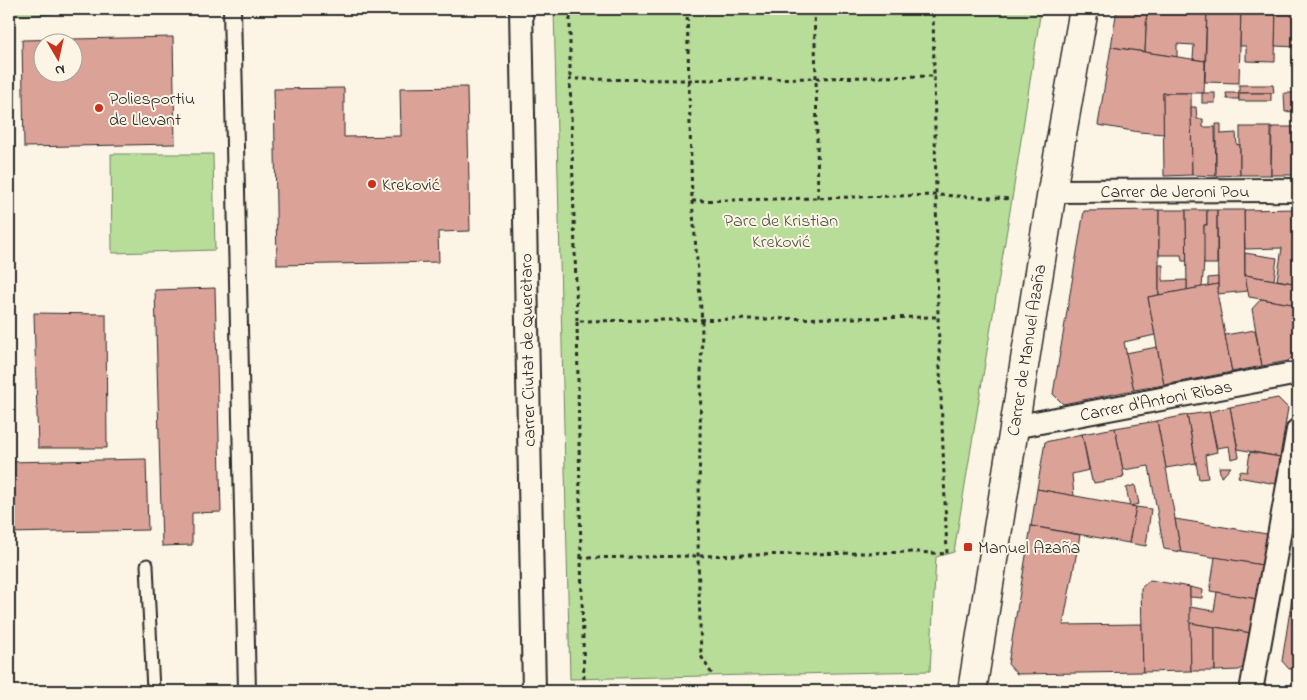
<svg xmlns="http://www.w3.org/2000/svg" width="1307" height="700" font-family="'Indie Flower',sans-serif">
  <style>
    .green { fill: #b7dd98; stroke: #718462 }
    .building { fill: #dba298; stroke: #2b2b2b; fill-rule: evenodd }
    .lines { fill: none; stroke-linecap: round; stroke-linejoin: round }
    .service-casing { stroke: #2b2b2b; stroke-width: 15 }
    .pedestrian-casing { stroke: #2b2b2b; stroke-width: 20 }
    .minor-casing { stroke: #2b2b2b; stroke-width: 26 }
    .tertiary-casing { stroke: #2b2b2b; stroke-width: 31 }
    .path { stroke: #2b2b2b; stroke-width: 3; stroke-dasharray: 4 4; stroke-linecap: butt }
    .service { stroke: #fcf5e5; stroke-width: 11 }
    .pedestrian { stroke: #fcf5e5; stroke-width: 16 }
    .minor { stroke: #fcf5e5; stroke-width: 22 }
    .tertiary { stroke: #fcf5e5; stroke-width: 28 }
    .poi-dot { fill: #c8321e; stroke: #fcf5e5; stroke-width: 2 }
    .labels { text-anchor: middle; stroke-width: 4; stroke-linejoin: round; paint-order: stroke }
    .poi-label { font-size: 18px; fill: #2b2b2b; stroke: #fcf5e5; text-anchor: start }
    .street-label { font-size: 18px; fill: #2b2b2b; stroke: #fcf5e5 }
    .park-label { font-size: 18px; fill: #4e5846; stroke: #fcf5e5 }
  </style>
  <rect width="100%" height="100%" fill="#fcf5e5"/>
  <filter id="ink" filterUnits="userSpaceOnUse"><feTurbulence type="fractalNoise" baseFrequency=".02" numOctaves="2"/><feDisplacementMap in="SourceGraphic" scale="10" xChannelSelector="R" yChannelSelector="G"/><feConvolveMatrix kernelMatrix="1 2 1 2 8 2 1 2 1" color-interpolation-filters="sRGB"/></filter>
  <g filter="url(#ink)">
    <g class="green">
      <path d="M 9,9 L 52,9 L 52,14 L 9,16 Z"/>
      <path d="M 76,9 L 161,9 L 161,12 L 76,13 Z"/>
      <path d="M 554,9 L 1041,9 L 1012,199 L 954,552 L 936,557 L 930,671 L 570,679 Z"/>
      <path d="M 111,154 L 213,154 L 215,250 L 112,253 Z"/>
    </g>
    <g class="building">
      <path d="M 1117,9 L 1147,9 L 1145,52 L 1111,47 Z"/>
      <path d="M 1147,9 L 1207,9 L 1205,61 L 1193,59 L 1194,45 L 1177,44 L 1177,57 L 1145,52 Z"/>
      <path d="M 1207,9 L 1241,9 L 1239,83 L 1205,82 Z"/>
      <path d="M 1241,9 L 1276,9 L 1275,62 L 1246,61 L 1246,46 L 1240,46 Z"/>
      <path d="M 1276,9 L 1298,9 L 1298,47 L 1275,46 Z"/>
      <path d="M 173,37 L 175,144 L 24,147 L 22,40 ZM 42,42 L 72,42 L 72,72 L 42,72 Z"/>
      <path d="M 1111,47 L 1205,61 L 1204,93 L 1163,93 L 1164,134 L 1139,132 L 1098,125 Z"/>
      <rect x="1293" y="56" width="5" height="17"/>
      <path d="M 1239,85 L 1273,85 L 1274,93 L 1239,93 Z"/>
      <path d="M 467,87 L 470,231 L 438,232 L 439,262 L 277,265 L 274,89 L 344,88 L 344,137 L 401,136 L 400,88 Z"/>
      <path d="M 1163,93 L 1191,93 L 1192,175 L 1164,176 Z"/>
      <rect x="1202" y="93" width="13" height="10"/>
      <path d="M 1226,93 L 1239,93 L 1239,99 L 1227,99 Z"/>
      <rect x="1239" y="93" width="32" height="8"/>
      <path d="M 1284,93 L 1298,93 L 1298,111 L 1285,112 Z"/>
      <path d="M 1191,107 L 1196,107 L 1197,119 L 1203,119 L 1203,127 L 1215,127 L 1216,176 L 1192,175 Z"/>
      <path d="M 1216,124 L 1221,124 L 1221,134 L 1236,133 L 1237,145 L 1240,144 L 1240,175 L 1216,176 Z"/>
      <rect x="1240" y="127" width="31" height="48"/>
      <path d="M 1272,127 L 1298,127 L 1298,175 L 1271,175 Z"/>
      <path d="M 1298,209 L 1298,284 L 1277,280 L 1282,248 L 1245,249 L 1244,210 Z"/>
      <path d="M 1159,210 L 1159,295 L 1148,297 L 1155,335 L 1124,342 L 1134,390 L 1063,404 L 1053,394 L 1084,211 Z"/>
      <path d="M 1159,210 L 1186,210 L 1187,261 L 1182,261 L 1181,255 L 1159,255 Z"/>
      <path d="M 1186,210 L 1207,210 L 1207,225 L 1204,225 L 1205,250 L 1202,287 L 1187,290 Z"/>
      <path d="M 1207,210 L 1217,210 L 1217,264 L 1204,264 L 1204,225 L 1207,225 Z"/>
      <path d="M 1217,210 L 1244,210 L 1245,275 L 1248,291 L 1218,294 Z"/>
      <path d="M 1245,253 L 1277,258 L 1274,280 L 1245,275 Z"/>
      <path d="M 1159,265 L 1163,265 L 1163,281 L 1187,280 L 1187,290 L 1159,295 Z"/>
      <path d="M 1245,275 L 1298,284 L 1298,305 L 1249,297 Z"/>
      <path d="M 1218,277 L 1218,284 L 1208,286 L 1208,278 Z"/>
      <path d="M 1218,284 L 1218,298 L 1232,372 L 1164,385 L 1148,297 Z"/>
      <path d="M 215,288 L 221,512 L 192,513 L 192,545 L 162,546 L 155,290 Z"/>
      <path d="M 1261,299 L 1298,305 L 1297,352 L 1288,361 L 1262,366 L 1252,309 Z"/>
      <path d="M 34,313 L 106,314 L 107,448 L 38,448 Z"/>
      <path d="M 1255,330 L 1262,366 L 1232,372 L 1225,335 Z"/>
      <path d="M 1157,347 L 1164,385 L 1134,390 L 1126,353 Z"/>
      <path d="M 1278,398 L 1288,408 L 1280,457 L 1238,449 L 1230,407 Z"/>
      <path d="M 1230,407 L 1239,457 L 1231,459 L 1229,446 L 1217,448 L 1209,412 Z"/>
      <path d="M 1209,412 L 1217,452 L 1205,455 L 1208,478 L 1199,479 L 1187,415 Z"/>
      <path d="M 1187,415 L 1196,463 L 1166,468 L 1157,421 Z"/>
      <path d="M 1157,421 L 1166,468 L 1181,552 L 1164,549 L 1149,466 L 1123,470 L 1115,428 Z"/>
      <path d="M 1115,428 L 1124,476 L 1122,476 L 1123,478 L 1094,483 L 1093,481 L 1092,481 L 1082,434 Z"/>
      <path d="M 1082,434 L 1089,470 L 1072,474 L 1074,496 L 1037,489 L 1045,442 Z"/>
      <path d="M 1250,452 L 1280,457 L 1276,484 L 1238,477 L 1240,471 L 1247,472 Z"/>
      <path d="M 146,459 L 148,530 L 9,533 L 9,462 Z"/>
      <path d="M 1219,467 L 1231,467 L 1224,475 L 1221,477 Z"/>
      <path d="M 1135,485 L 1139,504 L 1130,506 L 1126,488 Z"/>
      <path d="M 1037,489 L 1136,507 L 1129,543 L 1031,526 Z"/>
      <path d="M 1136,507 L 1151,509 L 1146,546 L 1129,543 Z"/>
      <path d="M 1175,519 L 1267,534 L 1262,565 L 1181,552 Z"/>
      <path d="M 1031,526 L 1080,535 L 1063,625 L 1142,624 L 1143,672 L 1017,674 L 1008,664 Z"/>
      <path d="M 1215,557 L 1262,565 L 1257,599 L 1210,591 Z"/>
      <path d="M 1298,560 L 1298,669 L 1289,669 L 1282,661 Z"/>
      <path d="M 1150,580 L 1190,587 L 1191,671 L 1143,672 L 1141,588 Z"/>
      <path d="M 1190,587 L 1203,590 L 1202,598 L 1190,597 Z"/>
      <path d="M 1217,592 L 1257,599 L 1251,633 L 1190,623 L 1190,607 L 1214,611 Z"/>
      <path d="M 1190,623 L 1215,627 L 1215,671 L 1191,671 Z"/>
      <path d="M 1215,627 L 1251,633 L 1246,665 L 1239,670 L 1215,671 Z"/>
    </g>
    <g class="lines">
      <defs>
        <path id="service" d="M 147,565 L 153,691"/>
        <path id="pedestrian" d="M 232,9 L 247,691"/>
        <g id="minor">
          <path d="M 521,9 L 534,691"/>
          <path d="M 1052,191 L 1298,190"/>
          <path d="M 1014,427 L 1298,373"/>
          <path d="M 1251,691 L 1298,430"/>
        </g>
        <path id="tertiary" d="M 972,691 L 1052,191 L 1084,9"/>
      </defs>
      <use href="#service" class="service-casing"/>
      <use href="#pedestrian" class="pedestrian-casing"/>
      <use href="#minor" class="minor-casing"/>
      <use href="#tertiary" class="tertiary-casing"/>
      <g class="path">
        <path d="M 570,9 L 570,79"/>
        <path d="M 687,9 L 692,201 L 702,321 L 698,556 L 701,656 L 713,676"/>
        <path d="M 818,198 L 816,78 L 934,76"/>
        <path d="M 692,201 L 937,195 L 1012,199"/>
        <path d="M 577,321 L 570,79 L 689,80 L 816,78 L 814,9"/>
        <path d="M 581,558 L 577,321 L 938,317"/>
        <path d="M 584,679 L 581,558 L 918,552 L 947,554 L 938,317 L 933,9"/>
      </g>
      <use href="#service" class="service"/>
      <use href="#pedestrian" class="pedestrian"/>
      <use href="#minor" class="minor"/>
      <use href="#tertiary" class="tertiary"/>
    </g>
  </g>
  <g class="poi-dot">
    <circle cx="99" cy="108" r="5"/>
    <circle cx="372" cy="184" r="5"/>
    <rect x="963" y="542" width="10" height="10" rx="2.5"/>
  </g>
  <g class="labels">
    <g class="poi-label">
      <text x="109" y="104">Poliesportiu<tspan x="109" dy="21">de Llevant</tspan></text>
      <text x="382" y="190">Kreković</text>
      <text x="978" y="553">Manuel Azaña</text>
    </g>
    <g class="street-label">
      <text x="1175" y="197">Carrer de Jeroni Pou</text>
      <text transform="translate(527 350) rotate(-91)" y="6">carrer Ciutat de Querètaro</text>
      <text transform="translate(1026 350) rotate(-81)" y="6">Carrer de Manuel Azaña</text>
      <text transform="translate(1156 400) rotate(-11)" y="6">Carrer d'Antoni Ribas</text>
    </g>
    <g class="park-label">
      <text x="781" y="226">Parc de Kristian<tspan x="781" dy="21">Kreković</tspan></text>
    </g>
  </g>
  <rect width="1307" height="700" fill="none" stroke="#fcf5e5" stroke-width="30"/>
  <rect x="15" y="15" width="1277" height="670" fill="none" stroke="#2b2b2b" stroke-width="2" filter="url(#ink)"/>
  <g transform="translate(58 58) rotate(171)"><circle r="24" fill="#fcf5e5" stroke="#a8a49b"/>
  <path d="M0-4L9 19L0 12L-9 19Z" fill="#c8321e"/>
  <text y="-8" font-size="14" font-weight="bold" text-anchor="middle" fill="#2b2b2b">N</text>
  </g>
</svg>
